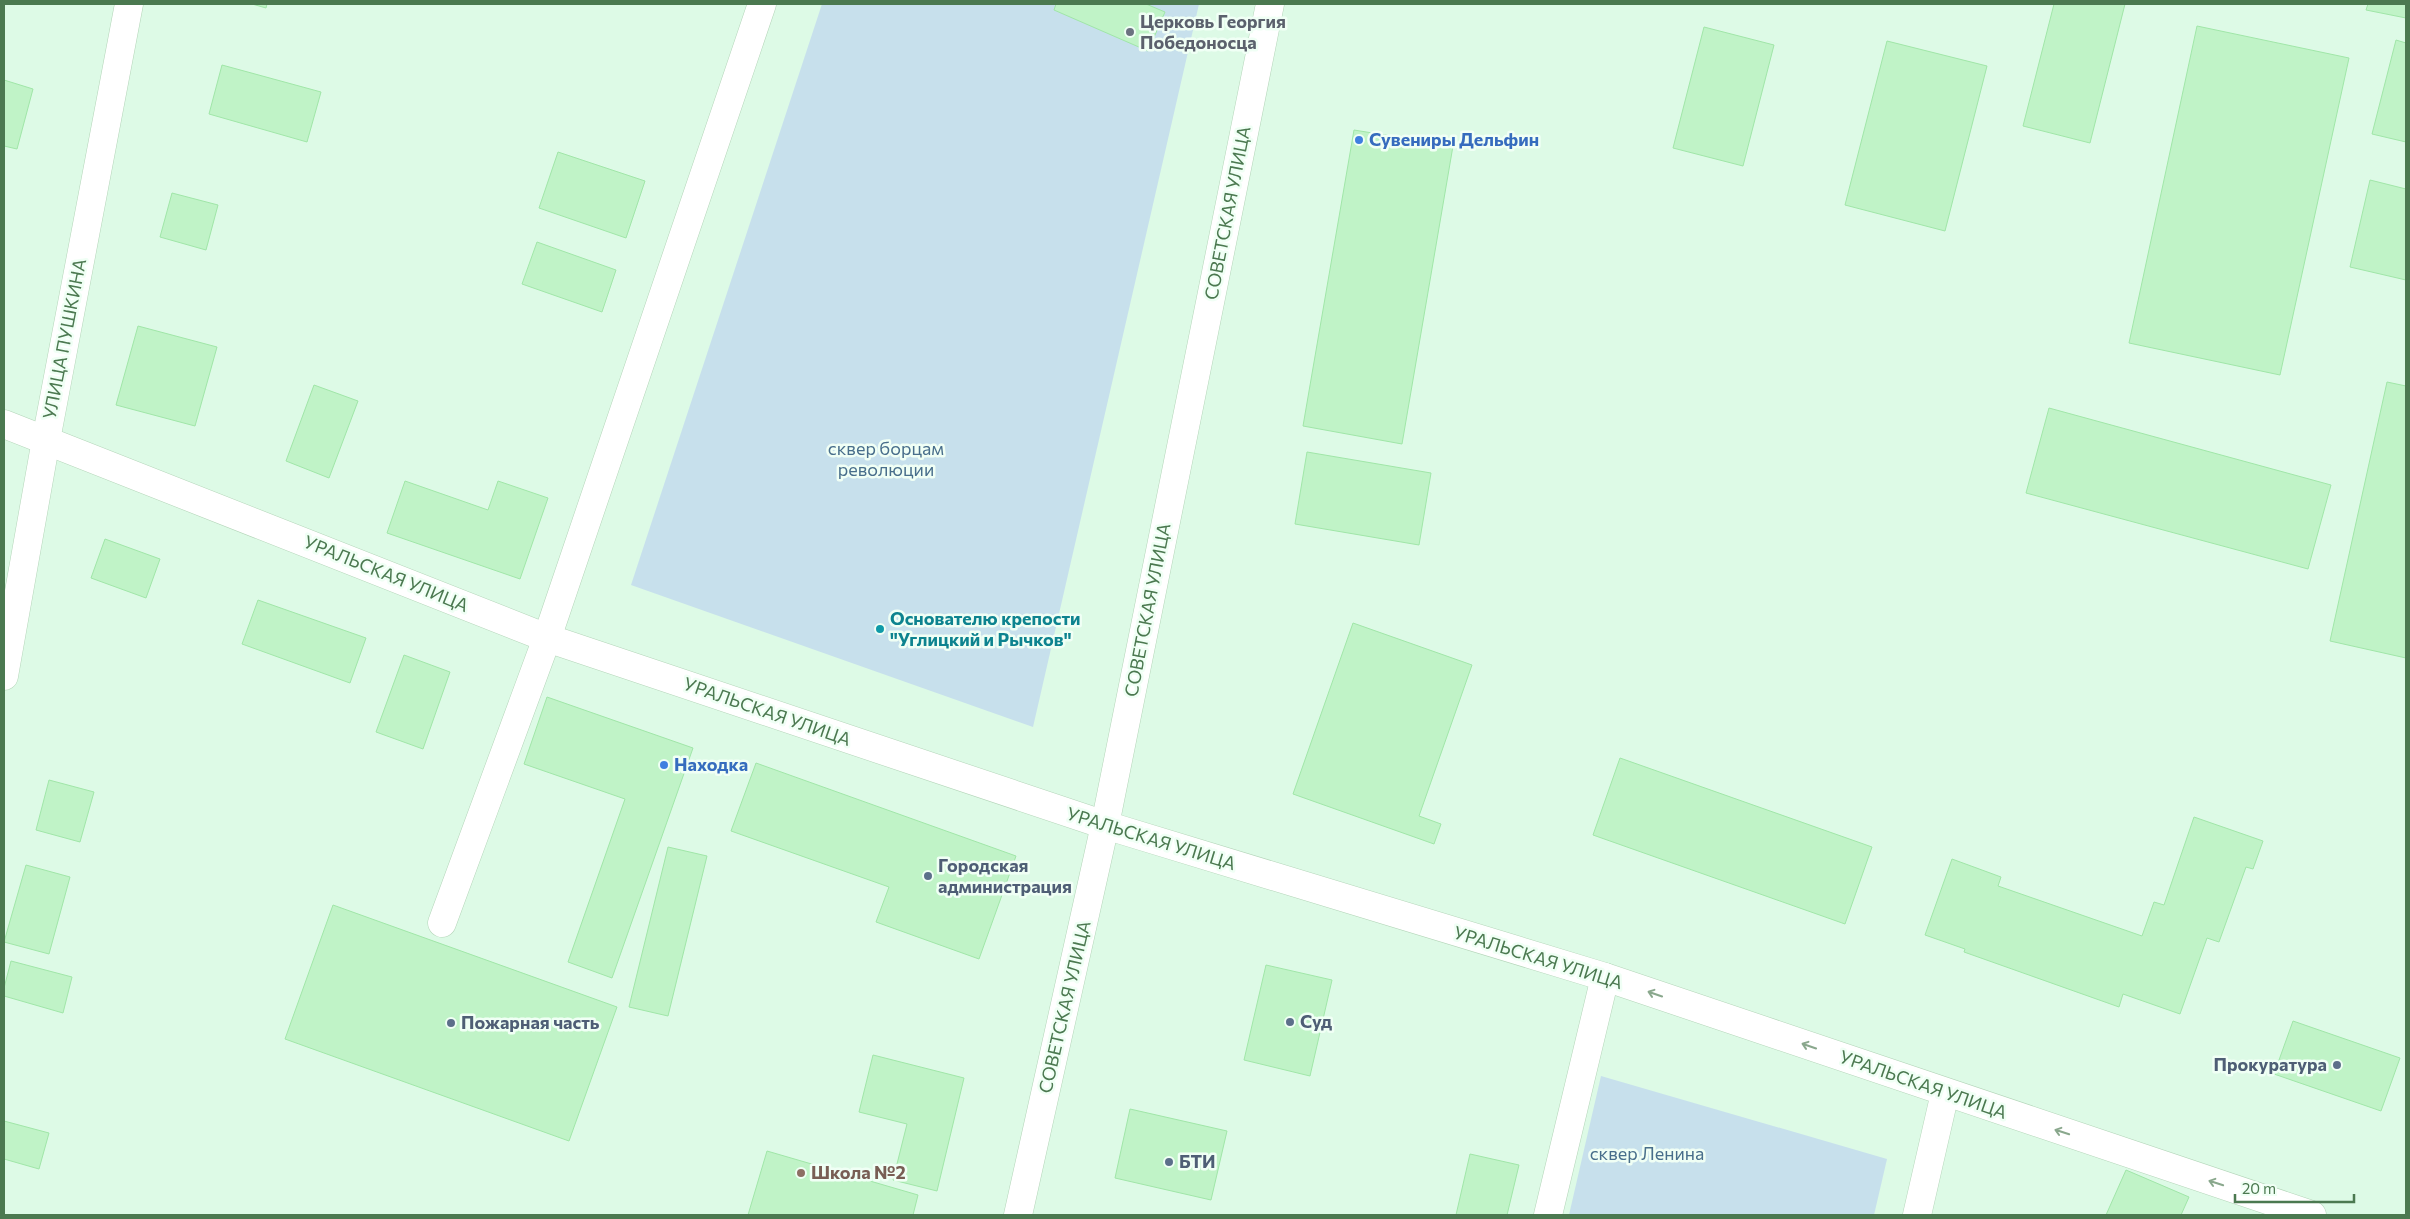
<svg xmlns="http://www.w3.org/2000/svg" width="2410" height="1219" font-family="Commissioner,sans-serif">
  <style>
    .residential { fill: #ddfae6 }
    .green { fill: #c7e0ec }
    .building { fill: #c0f3c7; stroke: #a0e6a8 }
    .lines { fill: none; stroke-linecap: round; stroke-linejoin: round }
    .minor-casing { stroke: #b4d5b9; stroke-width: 29 }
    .minor { stroke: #fff; stroke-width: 28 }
    .oneway { stroke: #8aa88d }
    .worship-dot { fill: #6b7280; stroke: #f0fff5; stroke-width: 2 }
    .shop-dot { fill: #3f7fe0; stroke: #f0fff5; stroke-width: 2 }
    .culture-dot { fill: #0f9aa8; stroke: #f0fff5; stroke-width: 2 }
    .service-dot { fill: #5c6f8a; stroke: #f0fff5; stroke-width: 2 }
    .education-dot { fill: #8d6e63; stroke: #f0fff5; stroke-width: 2 }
    .labels { text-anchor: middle; stroke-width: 5; stroke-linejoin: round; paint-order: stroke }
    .worship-label { font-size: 18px; font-weight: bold; fill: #5b616d; stroke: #f0fff5; text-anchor: start }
    .shop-label { font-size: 18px; font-weight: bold; fill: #366cbe; stroke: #f0fff5; text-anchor: start }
    .street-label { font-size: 18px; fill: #4b7950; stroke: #f0fff5 }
    .park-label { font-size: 18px; fill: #486e8b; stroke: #f0fff5 }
    .culture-label { font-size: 18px; font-weight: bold; fill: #0d838f; stroke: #f0fff5; text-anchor: start }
    .service-label { font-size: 18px; font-weight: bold; fill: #4e5e75; stroke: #f0fff5; text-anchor: start }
    .education-label { font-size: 18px; font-weight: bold; fill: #785e54; stroke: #f0fff5; text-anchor: start }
  </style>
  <rect width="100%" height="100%" fill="#e9fdf0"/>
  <rect class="residential" x="4" y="4" width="2402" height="1211"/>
  <g class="green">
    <path d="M 822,4 L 1199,4 L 1033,727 L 631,585 Z"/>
    <path d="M 1601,1076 L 1887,1159 L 1874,1215 L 1569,1215 Z"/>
  </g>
  <g class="building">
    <path d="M 252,4 L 267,4 L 266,8 Z"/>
    <path d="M 1056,4 L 1146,4 L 1165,12 L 1148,51 L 1054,10 Z"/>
    <path d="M 2054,4 L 2125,4 L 2090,143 L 2023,126 Z"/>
    <path d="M 2368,4 L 2406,4 L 2406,18 L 2366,10 Z"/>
    <path d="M 2197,26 L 2349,58 L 2280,375 L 2129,343 Z"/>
    <path d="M 1704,27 L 1774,45 L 1743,166 L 1673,148 Z"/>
    <path d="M 2396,40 L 2406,43 L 2406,142 L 2372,134 Z"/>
    <path d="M 1887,41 L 1987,66 L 1945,231 L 1845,205 Z"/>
    <path d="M 222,65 L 321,92 L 307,142 L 209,114 Z"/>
    <path d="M 4,80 L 33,89 L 17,149 L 4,146 Z"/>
    <path d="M 1354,130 L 1453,146 L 1402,444 L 1303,426 Z"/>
    <path d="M 558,152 L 645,181 L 626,238 L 539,208 Z"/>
    <path d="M 2370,180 L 2406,189 L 2406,280 L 2350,267 Z"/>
    <path d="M 172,193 L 218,205 L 206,250 L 160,237 Z"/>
    <path d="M 537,242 L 616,270 L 602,312 L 522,284 Z"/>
    <path d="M 138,326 L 217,347 L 195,426 L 116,405 Z"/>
    <path d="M 2387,382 L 2406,386 L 2406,658 L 2330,641 Z"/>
    <path d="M 314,385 L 358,401 L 329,478 L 286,461 Z"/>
    <path d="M 2049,408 L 2331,485 L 2308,569 L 2026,493 Z"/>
    <path d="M 1307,452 L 1431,473 L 1419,545 L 1295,524 Z"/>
    <path d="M 405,481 L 488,510 L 498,481 L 548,498 L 520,579 L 387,533 Z"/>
    <path d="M 105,539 L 160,559 L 146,598 L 91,578 Z"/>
    <path d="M 258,600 L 366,638 L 350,683 L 242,644 Z"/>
    <path d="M 1353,623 L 1472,665 L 1419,816 L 1441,824 L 1434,844 L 1293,794 Z"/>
    <path d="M 404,655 L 450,672 L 423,749 L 376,732 Z"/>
    <path d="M 547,697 L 693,748 L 612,978 L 568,962 L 625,799 L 524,764 Z"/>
    <path d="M 1620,758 L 1872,847 L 1845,924 L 1593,835 Z"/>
    <path d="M 756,763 L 1016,856 L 979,959 L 876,922 L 889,887 L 731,831 Z"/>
    <path d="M 49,780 L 94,792 L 80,842 L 36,830 Z"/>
    <path d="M 2194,817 L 2263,841 L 2253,869 L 2246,867 L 2219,942 L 2207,938 L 2180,1014 L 2123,994 L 2119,1007 L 1964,952 L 1965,949 L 1925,935 L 1952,859 L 2001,877 L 1998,886 L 2142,936 L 2154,902 L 2164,905 Z"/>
    <path d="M 668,847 L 707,856 L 668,1016 L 629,1007 Z"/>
    <path d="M 26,865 L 70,877 L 49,954 L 4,942 Z"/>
    <path d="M 333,905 L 617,1007 L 569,1141 L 285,1039 Z"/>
    <path d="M 11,961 L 72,977 L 63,1013 L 4,996 L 4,988 Z"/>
    <path d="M 1266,965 L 1332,980 L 1310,1076 L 1244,1060 Z"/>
    <path d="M 2293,1021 L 2400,1058 L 2381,1111 L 2274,1074 Z"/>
    <path d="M 873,1055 L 964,1078 L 937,1191 L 893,1180 L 907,1124 L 859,1112 Z"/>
    <path d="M 1130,1109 L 1227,1131 L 1211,1200 L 1115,1178 Z"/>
    <path d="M 4,1121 L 49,1133 L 39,1169 L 4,1159 Z"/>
    <path d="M 767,1151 L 918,1195 L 913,1215 L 748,1215 Z"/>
    <path d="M 1470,1154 L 1519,1165 L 1507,1215 L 1456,1215 Z"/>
    <path d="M 2126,1170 L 2189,1197 L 2181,1215 L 2106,1215 Z"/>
  </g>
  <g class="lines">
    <defs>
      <g id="minor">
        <path d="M 4,424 L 547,638 L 1105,825 L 1605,977 L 2312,1215"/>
        <path d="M 4,676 L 46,440 L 129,4"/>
        <path d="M 442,923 L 547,638 L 762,4"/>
        <path d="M 1018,1215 L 1105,825 L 1270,4"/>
        <path d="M 1548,1215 L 1605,977"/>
        <path d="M 1917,1215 L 1945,1093"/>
      </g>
    </defs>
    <use href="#minor" class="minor-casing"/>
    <use href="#minor" class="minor"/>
  </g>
  <defs><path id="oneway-shaft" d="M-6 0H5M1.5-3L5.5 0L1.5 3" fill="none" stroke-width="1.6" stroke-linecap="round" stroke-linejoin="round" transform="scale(1.25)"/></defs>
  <g class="oneway">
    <use href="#oneway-shaft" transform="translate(1655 994) rotate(-161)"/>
    <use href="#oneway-shaft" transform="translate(1809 1046) rotate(-161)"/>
    <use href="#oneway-shaft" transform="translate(2062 1132) rotate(-162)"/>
    <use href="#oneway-shaft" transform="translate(2216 1183) rotate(-162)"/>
  </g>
  <circle class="worship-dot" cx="1130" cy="32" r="5"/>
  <g class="shop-dot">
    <circle cx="1359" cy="140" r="5"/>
    <circle cx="664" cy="765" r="5"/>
  </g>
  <circle class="culture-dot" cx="880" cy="629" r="5"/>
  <g class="service-dot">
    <circle cx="928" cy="876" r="5"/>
    <circle cx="1290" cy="1022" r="5"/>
    <circle cx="451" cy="1023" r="5"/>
    <circle cx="2337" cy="1065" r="5"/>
    <circle cx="1169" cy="1162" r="5"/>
  </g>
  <circle class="education-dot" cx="801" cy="1173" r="5"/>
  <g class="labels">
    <g class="worship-label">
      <text x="1140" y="28">Церковь Георгия<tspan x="1140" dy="21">Победоносца</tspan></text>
    </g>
    <g class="shop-label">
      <text x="1369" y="146">Сувениры Дельфин</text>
      <text x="674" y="771">Находка</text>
    </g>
    <g class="street-label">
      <text transform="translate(1228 213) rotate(-79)" y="6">СОВЕТСКАЯ УЛИЦА</text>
      <text transform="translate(65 339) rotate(-79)" y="6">УЛИЦА ПУШКИНА</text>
      <text transform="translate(386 574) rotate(22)" y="6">УРАЛЬСКАЯ УЛИЦА</text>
      <text transform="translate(1148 610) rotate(-79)" y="6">СОВЕТСКАЯ УЛИЦА</text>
      <text transform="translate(767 712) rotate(19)" y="6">УРАЛЬСКАЯ УЛИЦА</text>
      <text transform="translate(1151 839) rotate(17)" y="6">УРАЛЬСКАЯ УЛИЦА</text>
      <text transform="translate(1538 958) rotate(17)" y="6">УРАЛЬСКАЯ УЛИЦА</text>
      <text transform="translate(1065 1007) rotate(-77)" y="6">СОВЕТСКАЯ УЛИЦА</text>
      <text transform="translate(1923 1085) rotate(19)" y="6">УРАЛЬСКАЯ УЛИЦА</text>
    </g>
    <g class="park-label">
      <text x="886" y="455">сквер борцам<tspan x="886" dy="21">революции</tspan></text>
      <text x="1647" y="1160">сквер Ленина</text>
    </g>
    <g class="culture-label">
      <text x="890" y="625">Основателю крепости<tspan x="890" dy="21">"Углицкий и Рычков"</tspan></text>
    </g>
    <g class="service-label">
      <text x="938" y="872">Городская<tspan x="938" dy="21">администрация</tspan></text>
      <text x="1300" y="1028">Суд</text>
      <text x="461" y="1029">Пожарная часть</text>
      <text x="2327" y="1071" text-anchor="end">Прокуратура</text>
      <text x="1179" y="1168">БТИ</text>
    </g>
    <g class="education-label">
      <text x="811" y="1179">Школа №2</text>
    </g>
  </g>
  <rect width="2410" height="1219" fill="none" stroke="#4b7950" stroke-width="10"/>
  <path d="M2235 1194v8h119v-8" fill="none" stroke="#4b7950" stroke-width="2.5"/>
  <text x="2242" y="1194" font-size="15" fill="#4b7950" stroke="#f0fff5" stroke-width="4" paint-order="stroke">20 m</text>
</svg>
